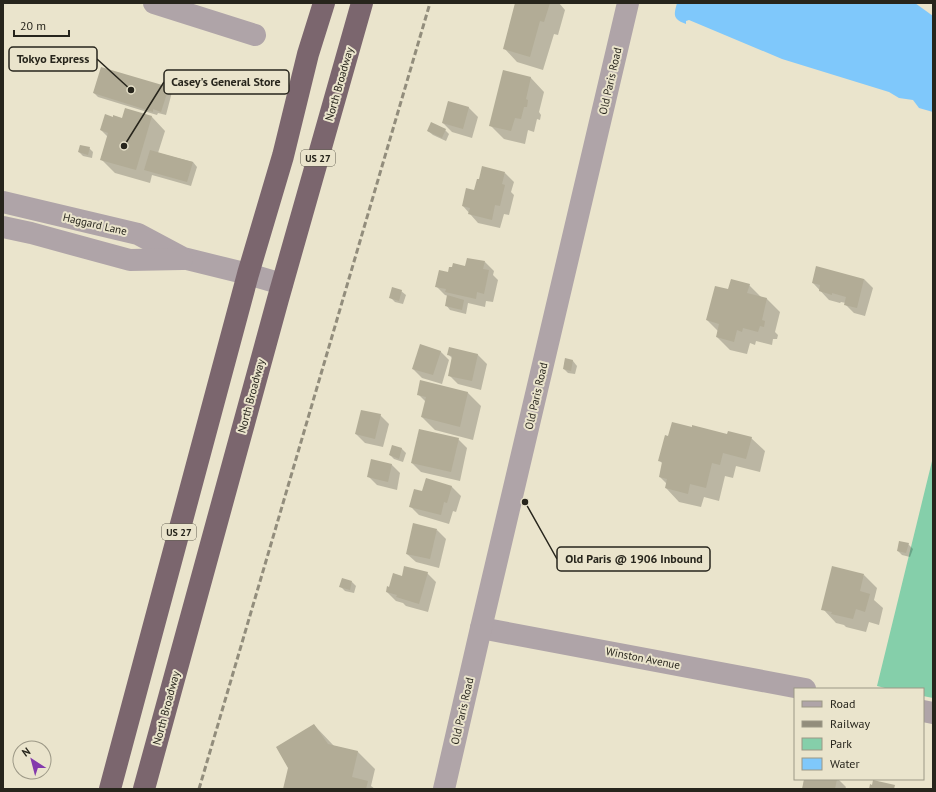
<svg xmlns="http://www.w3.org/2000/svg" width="936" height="792" font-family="'PT Sans',sans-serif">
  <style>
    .green { fill: #85cfaa }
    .water { fill: #7fc8fb }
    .shadow { fill: #0003 }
    .building { fill: #b2ac96 }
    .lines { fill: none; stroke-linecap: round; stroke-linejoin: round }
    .minor { stroke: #afa4a8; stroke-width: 22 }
    .tertiary { stroke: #afa4a8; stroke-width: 22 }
    .trunk { stroke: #7b666e; stroke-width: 22 }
    .rail { stroke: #928d7c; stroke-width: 3; stroke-dasharray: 6 3; stroke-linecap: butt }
    .labels { text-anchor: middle; stroke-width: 4; stroke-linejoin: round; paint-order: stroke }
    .shield { fill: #eae4cc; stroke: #625e51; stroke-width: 1 }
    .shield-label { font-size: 10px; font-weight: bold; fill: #27251c }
    .street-label { font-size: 11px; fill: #27251c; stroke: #eae4cc }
    .leader { fill: none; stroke: #27251c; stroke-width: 1.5 }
    .callout-dot { fill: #27251c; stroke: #eae4cc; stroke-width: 1.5 }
    .callout { fill: #eae4cc; stroke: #27251c; stroke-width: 1.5 }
    .callout-label { font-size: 12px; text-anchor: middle; font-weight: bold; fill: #27251c }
  </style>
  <rect width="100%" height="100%" fill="#eae4cc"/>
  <path class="green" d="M 933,457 L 933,698 L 923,696 L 923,689 L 889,689 L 877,686 Z"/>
  <path class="water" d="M 677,3 L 915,3 L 933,16 L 933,112 L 919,108 L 913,100 L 899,98 L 889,92 L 782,59 L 689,20 L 686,21 L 686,24 C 672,19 674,15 677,3 Z"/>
  <g class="shadow">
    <path d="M 516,3 L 559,3 L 565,10 L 558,35 L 554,34 L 543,70 L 517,62 L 504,48 Z"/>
    <path d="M 504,71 L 531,78 L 544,92 L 539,112 L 541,115 L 540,120 L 537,119 L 534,132 L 528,130 L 525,144 L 504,139 L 490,125 Z"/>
    <path d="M 168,88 L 172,92 L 166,115 L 158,113 L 157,115 L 98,97 L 94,93 Z"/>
    <path d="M 449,103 L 469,108 L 478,117 L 472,138 L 452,132 L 443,123 Z"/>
    <path d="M 125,110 L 152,117 L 165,131 L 158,153 L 193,162 L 197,167 L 191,186 L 152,175 L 150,183 L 115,173 L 101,159 L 108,137 L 101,130 L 114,118 L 123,119 Z"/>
    <path d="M 445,130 L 449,134 L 446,141 L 433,135 L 428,131 Z"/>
    <path d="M 89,148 L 93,152 L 92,158 L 83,156 L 79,152 Z"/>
    <path d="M 505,173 L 514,182 L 511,192 L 514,195 L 509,215 L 504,214 L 500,228 L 478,223 L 463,206 L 475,192 Z"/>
    <path d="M 485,262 L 494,271 L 493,275 L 498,280 L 493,302 L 486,301 L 485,307 L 468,303 L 466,314 L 450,310 L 446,305 L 448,296 L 445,295 L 436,286 L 449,273 L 466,267 Z"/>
    <path d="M 864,279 L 873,288 L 865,316 L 854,313 L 845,304 L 846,303 L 841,302 L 840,303 L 829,300 L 813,283 Z"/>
    <path d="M 749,285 L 762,298 L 767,299 L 780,312 L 775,332 L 778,335 L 777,339 L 773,339 L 772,345 L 756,341 L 755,345 L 750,343 L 747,354 L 730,350 L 717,337 L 718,331 L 707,320 L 729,290 Z"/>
    <path d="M 401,291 L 406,295 L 403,304 L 395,302 L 391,298 Z"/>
    <path d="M 450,348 L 478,355 L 487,364 L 481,390 L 458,384 L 449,375 L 453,359 L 449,355 Z"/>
    <path d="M 440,351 L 449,360 L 442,384 L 422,378 L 413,369 Z"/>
    <path d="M 566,360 L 573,361 L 577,366 L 575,374 L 568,373 L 564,369 Z"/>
    <path d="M 421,381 L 468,393 L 481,406 L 473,440 L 435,430 L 422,417 L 426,402 L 418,394 Z"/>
    <path d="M 380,415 L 389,424 L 383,447 L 365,443 L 356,434 Z"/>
    <path d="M 728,435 L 751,438 L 765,451 L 760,472 L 736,466 L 733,478 L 725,476 L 719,501 L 704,497 L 701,507 L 679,502 L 666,488 L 667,484 L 660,477 L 663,464 L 659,460 Z"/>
    <path d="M 458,439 L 467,448 L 460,481 L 421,472 L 412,463 Z"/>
    <path d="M 393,446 L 402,449 L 406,453 L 403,462 L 394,459 L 390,455 Z"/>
    <path d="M 391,464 L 400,473 L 397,490 L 377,485 L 368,476 Z"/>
    <path d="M 426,479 L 452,487 L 461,496 L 456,512 L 453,511 L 449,524 L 419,515 L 410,506 L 423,492 Z"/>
    <path d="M 437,530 L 446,539 L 439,568 L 416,562 L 407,554 Z"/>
    <path d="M 908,544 L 913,549 L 910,557 L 902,555 L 898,551 Z"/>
    <path d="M 427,573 L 436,582 L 428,612 L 406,606 L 403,603 L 396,601 L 387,592 L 390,588 L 402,577 Z"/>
    <path d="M 864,575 L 877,588 L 874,600 L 883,608 L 879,625 L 869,622 L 866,632 L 846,627 L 844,625 L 836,623 L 823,609 Z"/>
    <path d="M 352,582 L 356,586 L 354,593 L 345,591 L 340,586 Z"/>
    <path d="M 314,725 L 334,746 L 358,752 L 375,769 L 371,786 L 375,789 L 284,789 Z"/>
    <path d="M 805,779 L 838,779 L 846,787 L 845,789 L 803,789 Z"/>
  </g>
  <g class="building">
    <path d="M 515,3 L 550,3 L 544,22 L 540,21 L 530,57 L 503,49 Z"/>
    <path d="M 101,67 L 169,87 L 161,112 L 153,109 L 153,112 L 93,93 Z"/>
    <path d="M 503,70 L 531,77 L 526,99 L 528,100 L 527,107 L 524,107 L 521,119 L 515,118 L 511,131 L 489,126 Z"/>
    <path d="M 448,101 L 469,107 L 463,129 L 442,123 Z"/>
    <path d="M 125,108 L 152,116 L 136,170 L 100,160 L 108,133 L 100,130 L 105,114 L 113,117 L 113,115 L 122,118 Z"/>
    <path d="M 431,122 L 446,129 L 442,138 L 427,131 Z"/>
    <path d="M 80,145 L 90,147 L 88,155 L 78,152 Z"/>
    <path d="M 150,150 L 193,162 L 187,182 L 144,170 Z"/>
    <path d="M 482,166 L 505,172 L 502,184 L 505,185 L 500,206 L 495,205 L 492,220 L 468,214 L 470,208 L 462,206 L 466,188 L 474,190 L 477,179 L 479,179 Z"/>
    <path d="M 467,258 L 485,261 L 483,269 L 489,270 L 484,294 L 477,292 L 476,299 L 445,292 L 446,289 L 435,287 L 439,270 L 448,272 L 449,267 L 452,267 L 453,263 L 465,266 Z"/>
    <path d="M 816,266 L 864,279 L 857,308 L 844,305 L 846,297 L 832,293 L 832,295 L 819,291 L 820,285 L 812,283 Z"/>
    <path d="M 731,279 L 750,284 L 747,293 L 767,298 L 762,320 L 765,321 L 764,327 L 760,326 L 758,332 L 743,328 L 742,332 L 737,330 L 734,342 L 716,337 L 719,324 L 706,320 L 715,286 L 728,289 Z"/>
    <path d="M 392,287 L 402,290 L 399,301 L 389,298 Z"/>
    <path d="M 447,295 L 464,300 L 462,310 L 445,306 Z"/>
    <path d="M 420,344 L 441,351 L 433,375 L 412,369 Z"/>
    <path d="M 449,347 L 478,354 L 472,381 L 448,376 L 452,356 L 447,355 Z"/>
    <path d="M 565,358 L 573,360 L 571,371 L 563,369 Z"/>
    <path d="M 420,380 L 468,392 L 460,427 L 421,417 L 426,397 L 417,395 Z"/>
    <path d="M 361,410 L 381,414 L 375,439 L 355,434 Z"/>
    <path d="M 672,422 L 692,427 L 692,425 L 727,434 L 728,431 L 752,437 L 746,459 L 723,453 L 720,465 L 712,463 L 706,488 L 690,484 L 688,494 L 665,488 L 667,479 L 659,477 L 662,462 L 658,461 L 665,435 L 668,436 Z"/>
    <path d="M 419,429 L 459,438 L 451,472 L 411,463 Z"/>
    <path d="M 392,445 L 402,448 L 399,459 L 389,455 Z"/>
    <path d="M 371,459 L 392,464 L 388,482 L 367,477 Z"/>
    <path d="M 426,478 L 452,486 L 447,503 L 444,502 L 441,515 L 409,507 L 414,489 L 422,491 Z"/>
    <path d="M 413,523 L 437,529 L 430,559 L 406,554 Z"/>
    <path d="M 899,541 L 909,543 L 906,553 L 897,551 Z"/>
    <path d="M 404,566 L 428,572 L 419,604 L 396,597 L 397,595 L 386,592 L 387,586 L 389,587 L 393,573 L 402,576 Z"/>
    <path d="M 832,566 L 864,574 L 860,591 L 870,594 L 865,612 L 856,609 L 853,619 L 831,614 L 832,612 L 821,610 Z"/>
    <path d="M 342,578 L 352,581 L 350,590 L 339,587 Z"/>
    <path d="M 314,724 L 328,744 L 358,751 L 352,777 L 368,781 L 366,789 L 283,789 L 288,768 L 276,747 Z"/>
    <path d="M 804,779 L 837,779 L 835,789 L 802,789 Z"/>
    <path d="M 873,780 L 895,785 L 894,789 L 869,789 L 870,784 L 872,785 Z"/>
  </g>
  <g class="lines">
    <g class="minor">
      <path d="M 154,3 L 255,35"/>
      <path d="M 3,202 L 138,234 L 183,258 L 248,274 L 282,284"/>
      <path d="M 3,227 L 31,233 L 130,260 L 182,259"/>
      <path d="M 481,628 L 805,689"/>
      <path d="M 923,711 L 933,713"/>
    </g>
    <path class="tertiary" d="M 444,789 L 481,628 L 628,3"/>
    <g class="trunk">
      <path d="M 110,789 L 248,274 L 283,156 L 308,54 L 324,3"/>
      <path d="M 144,789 L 278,299 L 362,3"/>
    </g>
    <path class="rail" d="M 199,789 L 430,3"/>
  </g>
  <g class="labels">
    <g class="shield">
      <rect x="301" y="150" width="34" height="16" rx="3"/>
      <rect x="162" y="524" width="34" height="16" rx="3"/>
    </g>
    <g class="shield-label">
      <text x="318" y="162">US 27</text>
      <text x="179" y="536">US 27</text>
    </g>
    <g class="street-label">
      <text transform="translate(610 81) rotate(-77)" y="4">Old Paris Road</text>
      <text transform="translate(339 84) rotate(-74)" y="4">North Broadway</text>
      <text transform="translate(95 224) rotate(13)" y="4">Haggard Lane</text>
      <text transform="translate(251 396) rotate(-75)" y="4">North Broadway</text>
      <text transform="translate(536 396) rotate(-77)" y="4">Old Paris Road</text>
      <text transform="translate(643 658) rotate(11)" y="4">Winston Avenue</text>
      <text transform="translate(166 708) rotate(-75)" y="4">North Broadway</text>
      <text transform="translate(462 711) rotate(-77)" y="4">Old Paris Road</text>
    </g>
  </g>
  <path class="leader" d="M131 90L97 59M124 146L164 82M525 502L557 559"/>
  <g class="callout-dot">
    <circle cx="131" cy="90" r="4"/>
    <circle cx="124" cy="146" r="4"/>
    <circle cx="525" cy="502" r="4"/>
  </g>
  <g class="callout">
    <rect x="9" y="47" width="88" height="24" rx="4"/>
    <rect x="164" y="70" width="125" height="24" rx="4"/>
    <rect x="557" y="547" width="153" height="24" rx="4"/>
  </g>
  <g class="callout-label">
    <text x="53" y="63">Tokyo Express</text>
    <text x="226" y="86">Casey's General Store</text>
    <text x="634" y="563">Old Paris @ 1906 Inbound</text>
  </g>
  <rect width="936" height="792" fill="none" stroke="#27251c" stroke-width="8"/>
  <rect x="794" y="688" width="130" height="92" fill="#eae4cc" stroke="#9c9886"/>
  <rect x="802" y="701" width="20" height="6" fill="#afa4a8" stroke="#9c9886"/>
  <text x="830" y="708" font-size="12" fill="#27251c">Road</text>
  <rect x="802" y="721" width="20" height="6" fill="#928d7c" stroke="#9c9886"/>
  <text x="830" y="728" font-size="12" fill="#27251c">Railway</text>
  <rect x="802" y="738" width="20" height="12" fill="#85cfaa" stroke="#9c9886"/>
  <text x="830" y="748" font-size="12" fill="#27251c">Park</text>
  <rect x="802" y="758" width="20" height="12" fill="#7fc8fb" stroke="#9c9886"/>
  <text x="830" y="768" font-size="12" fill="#27251c">Water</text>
  <g transform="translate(32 760) rotate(324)"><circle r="19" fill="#eae4cc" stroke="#9c9886"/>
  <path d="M0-3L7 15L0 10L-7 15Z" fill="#843aac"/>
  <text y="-6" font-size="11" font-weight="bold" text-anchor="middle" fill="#27251c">N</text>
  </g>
  <path d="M14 30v6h55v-6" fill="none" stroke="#27251c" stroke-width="2"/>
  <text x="20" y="30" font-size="12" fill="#27251c" stroke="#eae4cc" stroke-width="3" paint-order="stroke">20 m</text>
</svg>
